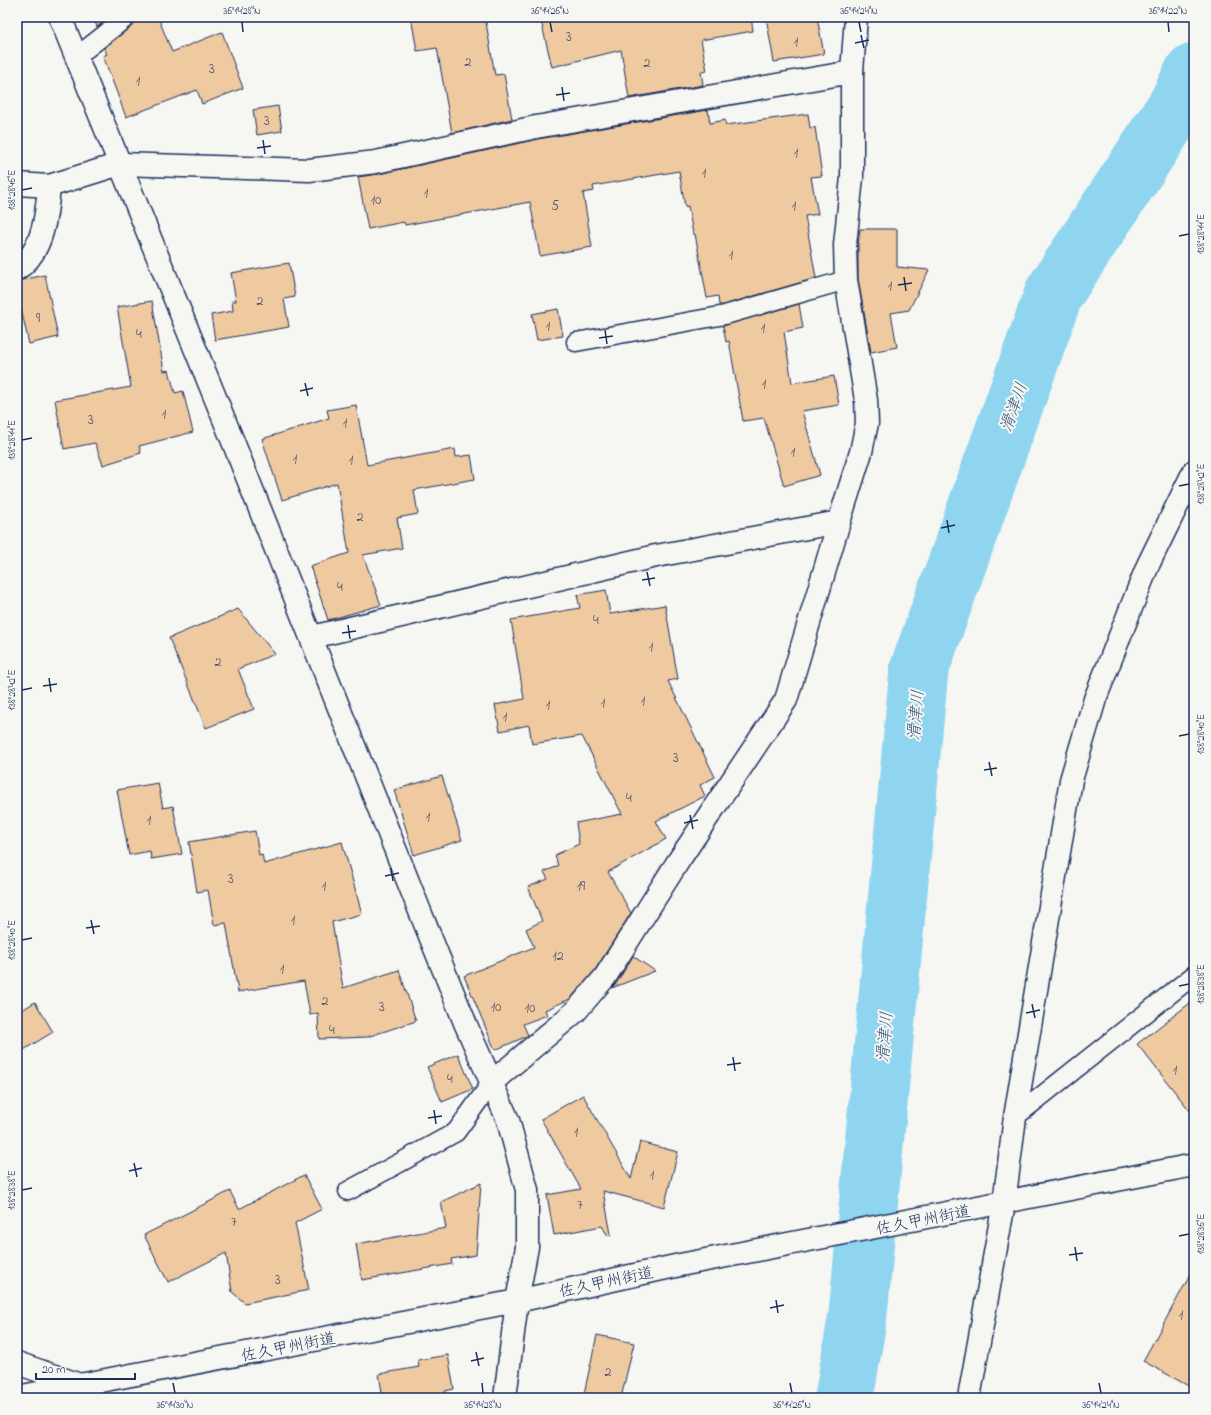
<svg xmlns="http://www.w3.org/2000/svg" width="1211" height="1415" font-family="'Indie Flower','Klee One',sans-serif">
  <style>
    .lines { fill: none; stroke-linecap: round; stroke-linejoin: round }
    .river { stroke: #8fd5f0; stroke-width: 59 }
    .building { fill: #efc99f; stroke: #1b2f5e }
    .service-casing { stroke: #1b2f5e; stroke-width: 21 }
    .minor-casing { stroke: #1b2f5e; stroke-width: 25 }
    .secondary-casing { stroke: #1b2f5e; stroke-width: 25 }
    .service { stroke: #f6f6f2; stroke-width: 18 }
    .minor { stroke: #f6f6f2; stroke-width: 22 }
    .secondary { stroke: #f6f6f2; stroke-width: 22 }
    .ticks { fill: none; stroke: #1b2f5e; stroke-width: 1.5 }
    .labels { text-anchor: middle; stroke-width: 4; stroke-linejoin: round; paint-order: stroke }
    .number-label { font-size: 14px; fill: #50566e }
    .street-label { font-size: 16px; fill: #1b2f5e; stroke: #f6f6f2 }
    .water-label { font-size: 17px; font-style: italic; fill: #385882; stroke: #f6f6f2 }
    .neatline { fill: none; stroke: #1b2f5e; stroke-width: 1.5 }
    .ticks-label { font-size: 10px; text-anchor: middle; fill: #1b2f5e }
  </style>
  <rect width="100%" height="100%" fill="#f6f6f2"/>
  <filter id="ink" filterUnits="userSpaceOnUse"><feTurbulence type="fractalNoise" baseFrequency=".025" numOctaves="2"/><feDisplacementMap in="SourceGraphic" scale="8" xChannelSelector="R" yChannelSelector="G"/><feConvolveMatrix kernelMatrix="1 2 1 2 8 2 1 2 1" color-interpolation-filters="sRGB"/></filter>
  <g filter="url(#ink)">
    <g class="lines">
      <path class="river" d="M 844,1398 L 858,1314 L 919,670 L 1054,293 L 1177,106 L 1194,72"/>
    </g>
    <g class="building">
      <path d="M 93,17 L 110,17 L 97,27 Z"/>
      <path d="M 137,17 L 158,17 L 172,52 L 222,32 L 243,88 L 202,104 L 197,90 L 126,117 L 103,56 L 107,54 L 104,48 L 133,25 Z"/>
      <path d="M 411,17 L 485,17 L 495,75 L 504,74 L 512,119 L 452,133 L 437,48 L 417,51 Z"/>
      <path d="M 540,17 L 751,17 L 753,31 L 701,40 L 707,71 L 701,72 L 703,85 L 629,98 L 621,50 L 552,67 Z"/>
      <path d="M 766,17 L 817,17 L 824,54 L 774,62 Z"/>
      <path d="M 278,106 L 282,131 L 257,135 L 253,110 Z"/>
      <path d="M 708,110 L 710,123 L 725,120 L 726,125 L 808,114 L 810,128 L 815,127 L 822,176 L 811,177 L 818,214 L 805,216 L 816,278 L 723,305 L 719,305 L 718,296 L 707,298 L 695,234 L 693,234 L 688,206 L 685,207 L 679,171 L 593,186 L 594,191 L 583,193 L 592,247 L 540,256 L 530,202 L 405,225 L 404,222 L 368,229 L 358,177 L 379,174 L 538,139 Z"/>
      <path d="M 860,229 L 897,229 L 897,267 L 929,270 L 909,310 L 891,313 L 897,347 L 871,352 L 858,279 L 858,245 Z"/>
      <path d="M 289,263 L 295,297 L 284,299 L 289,327 L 215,340 L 211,315 L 233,311 L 232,301 L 236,301 L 231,273 Z"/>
      <path d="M 45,275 L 58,337 L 29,344 L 17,291 L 17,281 Z"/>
      <path d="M 152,301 L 164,371 L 169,370 L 175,393 L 183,391 L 193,432 L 139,446 L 141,453 L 103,465 L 95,443 L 64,449 L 55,400 L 131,387 L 117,307 Z"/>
      <path d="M 799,304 L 803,328 L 784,332 L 792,383 L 834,376 L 839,405 L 802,411 L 820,475 L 784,486 L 764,418 L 743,421 L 729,341 L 726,342 L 723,326 Z"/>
      <path d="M 558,309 L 563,336 L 537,340 L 532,314 Z"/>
      <path d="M 356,405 L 367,465 L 455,449 L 456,457 L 471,455 L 475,479 L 414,490 L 418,514 L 397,518 L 402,548 L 363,555 L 381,605 L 328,620 L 310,566 L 349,553 L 337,483 L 282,500 L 262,439 L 329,418 L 327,410 Z"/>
      <path d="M 606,590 L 610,614 L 665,605 L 678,679 L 668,681 L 715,777 L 700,785 L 705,796 L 656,821 L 666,839 L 608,872 L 631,913 L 595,970 L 570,999 L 545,1010 L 547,1015 L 523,1024 L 528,1035 L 525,1037 L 495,1050 L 464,976 L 534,947 L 526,929 L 542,921 L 528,887 L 548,879 L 544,872 L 558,866 L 555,855 L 579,844 L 576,823 L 622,814 L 582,736 L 532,744 L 529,725 L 500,731 L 495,705 L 524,699 L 511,620 L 580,608 L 577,595 Z"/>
      <path d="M 238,609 L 275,654 L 238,669 L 254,709 L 206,728 L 169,638 Z"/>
      <path d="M 442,776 L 462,840 L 414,855 L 394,790 Z"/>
      <path d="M 158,783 L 163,808 L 173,806 L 182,854 L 151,859 L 150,851 L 129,855 L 117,790 Z"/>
      <path d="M 255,831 L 259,855 L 262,854 L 264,864 L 342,842 L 362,914 L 332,922 L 343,988 L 399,970 L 416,1021 L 367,1037 L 319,1039 L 318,1013 L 310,1015 L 304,981 L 238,992 L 226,923 L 214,925 L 208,890 L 197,892 L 189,842 Z"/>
      <path d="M 633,956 L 655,971 L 612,988 L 616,984 Z"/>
      <path d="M 1194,1000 L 1194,1116 L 1137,1044 Z"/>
      <path d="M 35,1002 L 53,1032 L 17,1054 L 17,1013 Z"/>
      <path d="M 458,1054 L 473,1089 L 442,1102 L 427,1067 Z"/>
      <path d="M 583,1095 L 631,1179 L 640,1142 L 678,1152 L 664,1207 L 603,1191 L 611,1234 L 608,1236 L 602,1226 L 554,1235 L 547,1195 L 581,1189 L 541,1119 Z"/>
      <path d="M 304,1175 L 322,1209 L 295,1223 L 309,1290 L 245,1303 L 232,1292 L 226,1253 L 168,1282 L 144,1235 L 230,1191 L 239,1209 Z"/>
      <path d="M 481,1183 L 476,1255 L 451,1259 L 452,1264 L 362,1280 L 356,1244 L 446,1228 L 441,1202 Z"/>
      <path d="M 1194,1268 L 1194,1389 L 1143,1361 Z"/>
      <path d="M 597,1335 L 634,1343 L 621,1398 L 583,1398 Z"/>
      <path d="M 448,1355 L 454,1389 L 445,1391 L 447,1398 L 383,1398 L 379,1374 L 419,1367 L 418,1360 Z"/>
    </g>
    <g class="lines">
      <defs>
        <g id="service">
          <path d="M 76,57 L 127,17"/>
          <path d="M 576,342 L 725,315 L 846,280"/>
          <path d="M 1015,1117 L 1194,975"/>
          <path d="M 348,1191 L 456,1132 L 492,1082"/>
        </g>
        <g id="minor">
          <path d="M 60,17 L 230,434 L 421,914 L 466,1025 L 508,1120 L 527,1190 L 527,1247 L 517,1301 L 505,1398"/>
          <path d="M 17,184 L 49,186 L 120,164 L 309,170 L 376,162 L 536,127 L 852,72"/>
          <path d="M 17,269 C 43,253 47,213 49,186"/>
          <path d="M 312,637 L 656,556 L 839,522"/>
          <path d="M 492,1082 L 576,1011 L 605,977 L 679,860 L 786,700 L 839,522 L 861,452 L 867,423 L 866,400 L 846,280 L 845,245 L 852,177 L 852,72 L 856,17"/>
          <path d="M 17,1363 L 80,1385"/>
          <path d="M 969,1398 L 1004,1203 L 1015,1117 L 1071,780 L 1095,699 L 1148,565 L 1194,471"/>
        </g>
        <path id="secondary" d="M 17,1397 L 517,1301 L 680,1265 L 1194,1165"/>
      </defs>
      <use href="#service" class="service-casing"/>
      <use href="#minor" class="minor-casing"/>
      <use href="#secondary" class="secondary-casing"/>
      <use href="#service" class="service"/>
      <use href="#minor" class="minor"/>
      <use href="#secondary" class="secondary"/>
    </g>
  </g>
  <path class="ticks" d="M 242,22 L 243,32M 550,22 L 552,32M 859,22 L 861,32M 1168,22 L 1169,32M 861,35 L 864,48M 855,43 L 869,40M 562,87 L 564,101M 556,95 L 570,93M 263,140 L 265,154M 257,148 L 271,146M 22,190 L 32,188M 1179,236 L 1189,234M 904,277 L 906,291M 898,285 L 912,283M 605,330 L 607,344M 599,338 L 613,336M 305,383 L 308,396M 300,391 L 313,388M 22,440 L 32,438M 1179,486 L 1189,484M 947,520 L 949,533M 941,528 L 955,525M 647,572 L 650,586M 642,580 L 655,578M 348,625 L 350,639M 342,633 L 356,631M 49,678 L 51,692M 43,686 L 57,684M 22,690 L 32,688M 1179,736 L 1189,734M 989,762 L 992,776M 984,770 L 997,768M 690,815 L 693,829M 684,823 L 698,820M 391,868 L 393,881M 385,876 L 399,873M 91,920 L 94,934M 86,928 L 100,926M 22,940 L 32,938M 1179,986 L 1189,984M 1032,1004 L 1035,1018M 1026,1013 L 1040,1010M 733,1057 L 735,1071M 727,1065 L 741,1063M 434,1110 L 436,1124M 428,1118 L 442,1116M 134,1163 L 137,1177M 129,1171 L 142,1168M 22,1190 L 32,1188M 1179,1236 L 1189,1234M 1075,1247 L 1077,1261M 1069,1255 L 1083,1253M 776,1300 L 778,1313M 770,1308 L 784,1305M 476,1352 L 479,1366M 471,1361 L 484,1358M 173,1383 L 175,1393M 482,1383 L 483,1393M 790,1383 L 792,1393M 1099,1383 L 1101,1393"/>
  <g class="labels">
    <g class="number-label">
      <text x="569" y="41">3</text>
      <text x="796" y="46">1</text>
      <text x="468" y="66">2</text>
      <text x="647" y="67">2</text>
      <text x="212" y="73">3</text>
      <text x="138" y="85">1</text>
      <text x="267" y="125">3</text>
      <text x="796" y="157">1</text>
      <text x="704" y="177">1</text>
      <text x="426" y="197">1</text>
      <text x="376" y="204">10</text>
      <text x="555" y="210">5</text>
      <text x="794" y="210">1</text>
      <text x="731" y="259">1</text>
      <text x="890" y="290">1</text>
      <text x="260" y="305">2</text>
      <text x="38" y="322">9</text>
      <text x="548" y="330">1</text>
      <text x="763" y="332">1</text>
      <text x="139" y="338">4</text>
      <text x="764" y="388">1</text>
      <text x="164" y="418">1</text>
      <text x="91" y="424">3</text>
      <text x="345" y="427">1</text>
      <text x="793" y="456">1</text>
      <text x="295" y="463">1</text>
      <text x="351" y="464">1</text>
      <text x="360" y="521">2</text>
      <text x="340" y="591">4</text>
      <text x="596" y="624">4</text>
      <text x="651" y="651">1</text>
      <text x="218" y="666">2</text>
      <text x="643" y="705">1</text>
      <text x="603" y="707">1</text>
      <text x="548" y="709">1</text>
      <text x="505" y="721">1</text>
      <text x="676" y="762">3</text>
      <text x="629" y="802">4</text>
      <text x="428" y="821">1</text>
      <text x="149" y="824">1</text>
      <text x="231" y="883">3</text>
      <text x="324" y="890">1</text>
      <text x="581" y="890">19</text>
      <text x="293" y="924">1</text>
      <text x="558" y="960">12</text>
      <text x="282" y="973">1</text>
      <text x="325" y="1005">2</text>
      <text x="382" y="1011">3</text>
      <text x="496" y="1011">10</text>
      <text x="530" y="1012">10</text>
      <text x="332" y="1034">4</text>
      <text x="1175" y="1074">1</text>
      <text x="450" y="1083">4</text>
      <text x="576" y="1136">1</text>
      <text x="652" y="1179">1</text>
      <text x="580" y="1209">7</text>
      <text x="234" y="1226">7</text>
      <text x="278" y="1284">3</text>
      <text x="1181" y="1319">1</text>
      <text x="608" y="1376">2</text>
    </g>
    <g class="street-label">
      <text transform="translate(923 1219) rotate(-11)" y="6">佐久甲州街道</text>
      <text transform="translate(606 1281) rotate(-12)" y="6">佐久甲州街道</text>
      <text transform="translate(288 1346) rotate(-11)" y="6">佐久甲州街道</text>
    </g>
    <g class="water-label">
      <text transform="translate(1013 407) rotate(-70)" y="6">滑津川</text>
      <text transform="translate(915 715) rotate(-85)" y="6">滑津川</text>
      <text transform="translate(884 1037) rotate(-85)" y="6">滑津川</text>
    </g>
  </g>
  <rect width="1211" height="1415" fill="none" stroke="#f6f6f2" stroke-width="44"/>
  <path d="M36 1373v6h99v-6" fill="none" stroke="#1b2f5e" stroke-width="2"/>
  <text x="42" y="1373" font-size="12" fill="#1b2f5e" stroke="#f6f6f2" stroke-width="3" paint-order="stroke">20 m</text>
  <rect x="22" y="22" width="1167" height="1371" class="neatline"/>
  <g class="ticks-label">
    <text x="242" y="14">36°14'28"N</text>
    <text x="550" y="14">36°14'26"N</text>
    <text x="859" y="14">36°14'24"N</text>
    <text x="1168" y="14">36°14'22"N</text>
    <text transform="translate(11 190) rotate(-90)" y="4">138°28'46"E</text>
    <text transform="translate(1200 234) rotate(-90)" y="4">138°28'44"E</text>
    <text transform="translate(11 440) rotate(-90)" y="4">138°28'44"E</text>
    <text transform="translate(1200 484) rotate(-90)" y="4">138°28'42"E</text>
    <text transform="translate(11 690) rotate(-90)" y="4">138°28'42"E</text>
    <text transform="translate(1200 734) rotate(-90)" y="4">138°28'40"E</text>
    <text transform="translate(11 940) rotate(-90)" y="4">138°28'40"E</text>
    <text transform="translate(1200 984) rotate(-90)" y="4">138°28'38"E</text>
    <text transform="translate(11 1190) rotate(-90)" y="4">138°28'38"E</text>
    <text transform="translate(1200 1234) rotate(-90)" y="4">138°28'36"E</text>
    <text x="175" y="1408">36°14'30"N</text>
    <text x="483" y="1408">36°14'28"N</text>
    <text x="792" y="1408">36°14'26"N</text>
    <text x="1101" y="1408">36°14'24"N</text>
  </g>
</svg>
